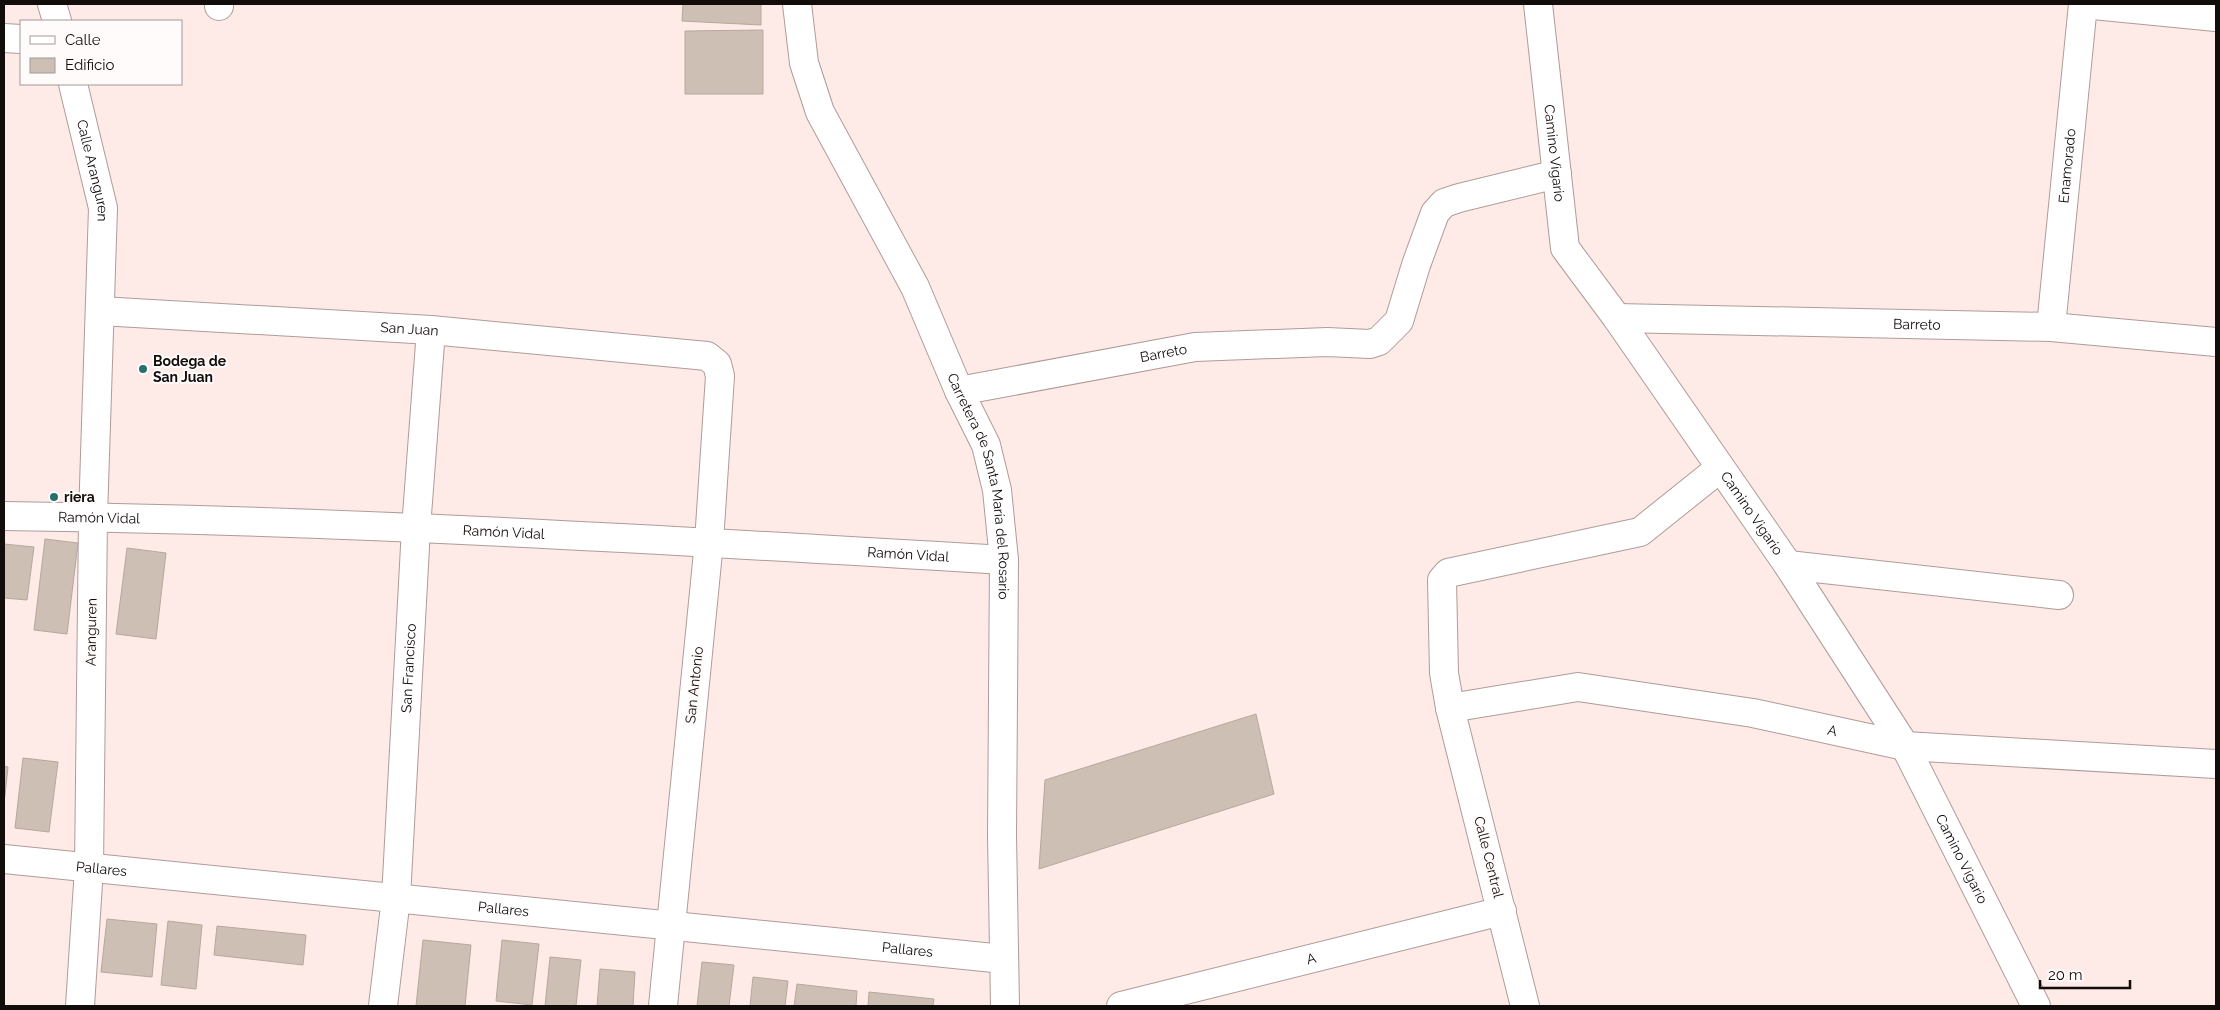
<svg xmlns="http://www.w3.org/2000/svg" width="2220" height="1010" font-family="Raleway,sans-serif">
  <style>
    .building { fill: #cdbfb4; stroke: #b6a89d }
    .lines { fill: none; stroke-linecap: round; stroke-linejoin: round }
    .minor-casing { stroke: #af9c99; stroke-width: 30 }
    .secondary-casing { stroke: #af9c99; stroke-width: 30 }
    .minor { stroke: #fff; stroke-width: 28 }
    .secondary { stroke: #fff; stroke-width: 28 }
    .poi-dot { fill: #27716c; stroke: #fffbfa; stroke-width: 2 }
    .labels { text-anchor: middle; stroke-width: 4; stroke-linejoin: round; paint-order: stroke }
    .street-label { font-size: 14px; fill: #120c0b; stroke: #fffbfa }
    .poi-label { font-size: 14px; font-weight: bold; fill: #120c0b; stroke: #fffbfa; text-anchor: start }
  </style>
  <rect width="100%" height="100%" fill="#feeae6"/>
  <g class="building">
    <path d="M 683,4 L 761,4 L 761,25 L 682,21 Z"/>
    <path d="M 763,30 L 763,94 L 685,94 L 685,31 Z"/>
    <path d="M 45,539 L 78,543 L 67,634 L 34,630 Z"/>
    <path d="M 4,544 L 34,547 L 27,600 L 4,598 Z"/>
    <path d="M 127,548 L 166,553 L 156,639 L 116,634 Z"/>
    <path d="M 1256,714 L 1274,794 L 1039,869 L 1045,780 Z"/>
    <path d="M 23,758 L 58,762 L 49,832 L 15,828 Z"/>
    <path d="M 4,766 L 8,767 L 4,804 Z"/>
    <path d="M 107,919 L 157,924 L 152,977 L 101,972 Z"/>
    <path d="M 168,921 L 202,925 L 196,989 L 161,985 Z"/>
    <path d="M 217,926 L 306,935 L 303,965 L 214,955 Z"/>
    <path d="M 423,940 L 471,945 L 465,1006 L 416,1006 Z"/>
    <path d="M 502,940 L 539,944 L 532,1005 L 496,1001 Z"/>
    <path d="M 550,957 L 581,960 L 576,1006 L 545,1006 Z"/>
    <path d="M 702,962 L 734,965 L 729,1006 L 697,1006 Z"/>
    <path d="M 600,969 L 635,972 L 633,1006 L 597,1006 Z"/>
    <path d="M 753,977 L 788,981 L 785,1006 L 750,1006 Z"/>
    <path d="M 797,984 L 857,991 L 856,1006 L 794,1006 Z"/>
    <path d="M 869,992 L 934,999 L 933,1006 L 868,1006 Z"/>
  </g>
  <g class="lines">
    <defs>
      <g id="minor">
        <path d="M 52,4 L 57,21"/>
        <path d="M 219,4 L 219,6"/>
        <path id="s1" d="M 1538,4 L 1565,248 L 1617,318 L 1788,565 L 1905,746 L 2036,1006"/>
        <path d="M 2083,4 L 2216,17"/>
        <path d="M 4,38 L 21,39"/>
        <path id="s2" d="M 73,84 L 103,208 L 93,517 L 89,868 L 80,1006"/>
        <path id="s3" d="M 100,311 L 431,330 L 707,356 L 717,364 L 720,376 L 709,542 L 663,1006"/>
        <path id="s4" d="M 1617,318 L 2051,327 L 2216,342"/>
        <path id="s5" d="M 2051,327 L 2083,4"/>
        <path id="s6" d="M 959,391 L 1195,347 L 1327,342 L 1370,344 L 1379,341 L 1399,321 L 1416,265 L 1435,213 L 1444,203 L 1459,198 L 1557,174"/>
        <path id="s7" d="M 4,516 C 337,520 671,540 1004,560"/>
        <path d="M 1788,565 L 2059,595"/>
        <path id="s8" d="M 1450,708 L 1578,687 L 1753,713 L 1905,746 L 2216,764"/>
        <path id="s9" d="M 4,859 L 1004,959"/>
        <path id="s10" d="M 383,1006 L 396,898 L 416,528 L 431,330"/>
        <path id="s11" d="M 1121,1006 L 1502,911"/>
        <path d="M 1525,1006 L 1450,708 L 1444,673 L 1442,580 L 1448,573 L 1640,532 L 1720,468"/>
      </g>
      <g id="secondary">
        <path id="s12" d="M 797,4 L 804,63 L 820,112 L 915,287 L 959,391 L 986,445 L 997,490 L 1004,560 L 1002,835 L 1005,1006"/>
      </g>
    </defs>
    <use href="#minor" class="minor-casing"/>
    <use href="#secondary" class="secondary-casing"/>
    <use href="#minor" class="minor"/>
    <use href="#secondary" class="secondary"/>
  </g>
  <g class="poi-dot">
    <circle cx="143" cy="369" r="5"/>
    <circle cx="54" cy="497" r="5"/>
  </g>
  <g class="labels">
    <g class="street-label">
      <text dy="5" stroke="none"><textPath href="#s1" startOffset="150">Camino Vigario</textPath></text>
      <text dy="5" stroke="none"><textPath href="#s5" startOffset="162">Enamorado</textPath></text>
      <text dy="5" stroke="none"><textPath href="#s2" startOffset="89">Calle Aranguren</textPath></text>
      <text dy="5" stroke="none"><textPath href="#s4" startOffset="300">Barreto</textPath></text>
      <text dy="5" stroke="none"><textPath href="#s3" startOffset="310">San Juan</textPath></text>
      <text dy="5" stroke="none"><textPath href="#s6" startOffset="208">Barreto</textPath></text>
      <text dy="5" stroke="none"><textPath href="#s12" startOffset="522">Carretera de Santa María del Rosario</textPath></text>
      <text dy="5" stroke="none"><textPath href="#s1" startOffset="570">Camino Vigario</textPath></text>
      <text dy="5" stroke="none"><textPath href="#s7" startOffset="95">Ramón Vidal</textPath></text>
      <text dy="5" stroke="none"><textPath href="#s7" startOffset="500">Ramón Vidal</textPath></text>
      <text dy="5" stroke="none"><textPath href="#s7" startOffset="905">Ramón Vidal</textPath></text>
      <text transform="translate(91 632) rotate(-89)" y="5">Aranguren</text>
      <text dy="5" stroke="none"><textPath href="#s10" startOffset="339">San Francisco</textPath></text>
      <text transform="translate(694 685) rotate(-84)" y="5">San Antonio</text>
      <text dy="5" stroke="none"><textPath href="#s8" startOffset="388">A</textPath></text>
      <text transform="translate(1489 857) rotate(76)" y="5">Calle Central</text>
      <text dy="5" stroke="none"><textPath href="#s1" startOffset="975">Camino Vigario</textPath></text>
      <text dy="5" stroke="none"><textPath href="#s9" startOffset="98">Pallares</textPath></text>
      <text dy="5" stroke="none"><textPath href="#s9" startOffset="502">Pallares</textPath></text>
      <text dy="5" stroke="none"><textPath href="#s9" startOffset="908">Pallares</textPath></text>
      <text dy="5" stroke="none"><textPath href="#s11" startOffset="196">A</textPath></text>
    </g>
    <g class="poi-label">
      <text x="153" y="366">Bodega de<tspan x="153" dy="16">San Juan</tspan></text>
      <text x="64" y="502">riera</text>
    </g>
  </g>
  <rect width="2220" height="1010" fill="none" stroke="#120c0b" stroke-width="10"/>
  <rect x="20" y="20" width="162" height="65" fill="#fffbfa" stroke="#a09b9a"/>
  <rect x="30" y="36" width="25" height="8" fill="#ffffff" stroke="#a09b9a"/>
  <text x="65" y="45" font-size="15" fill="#120c0b">Calle</text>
  <rect x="30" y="58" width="25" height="15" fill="#cdbfb4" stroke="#a09b9a"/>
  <text x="65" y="70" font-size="15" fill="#120c0b">Edificio</text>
  <path d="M2040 980v8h90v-8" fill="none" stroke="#120c0b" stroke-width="2.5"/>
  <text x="2048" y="980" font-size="15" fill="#120c0b" stroke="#fffbfa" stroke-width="4" paint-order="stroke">20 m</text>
</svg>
